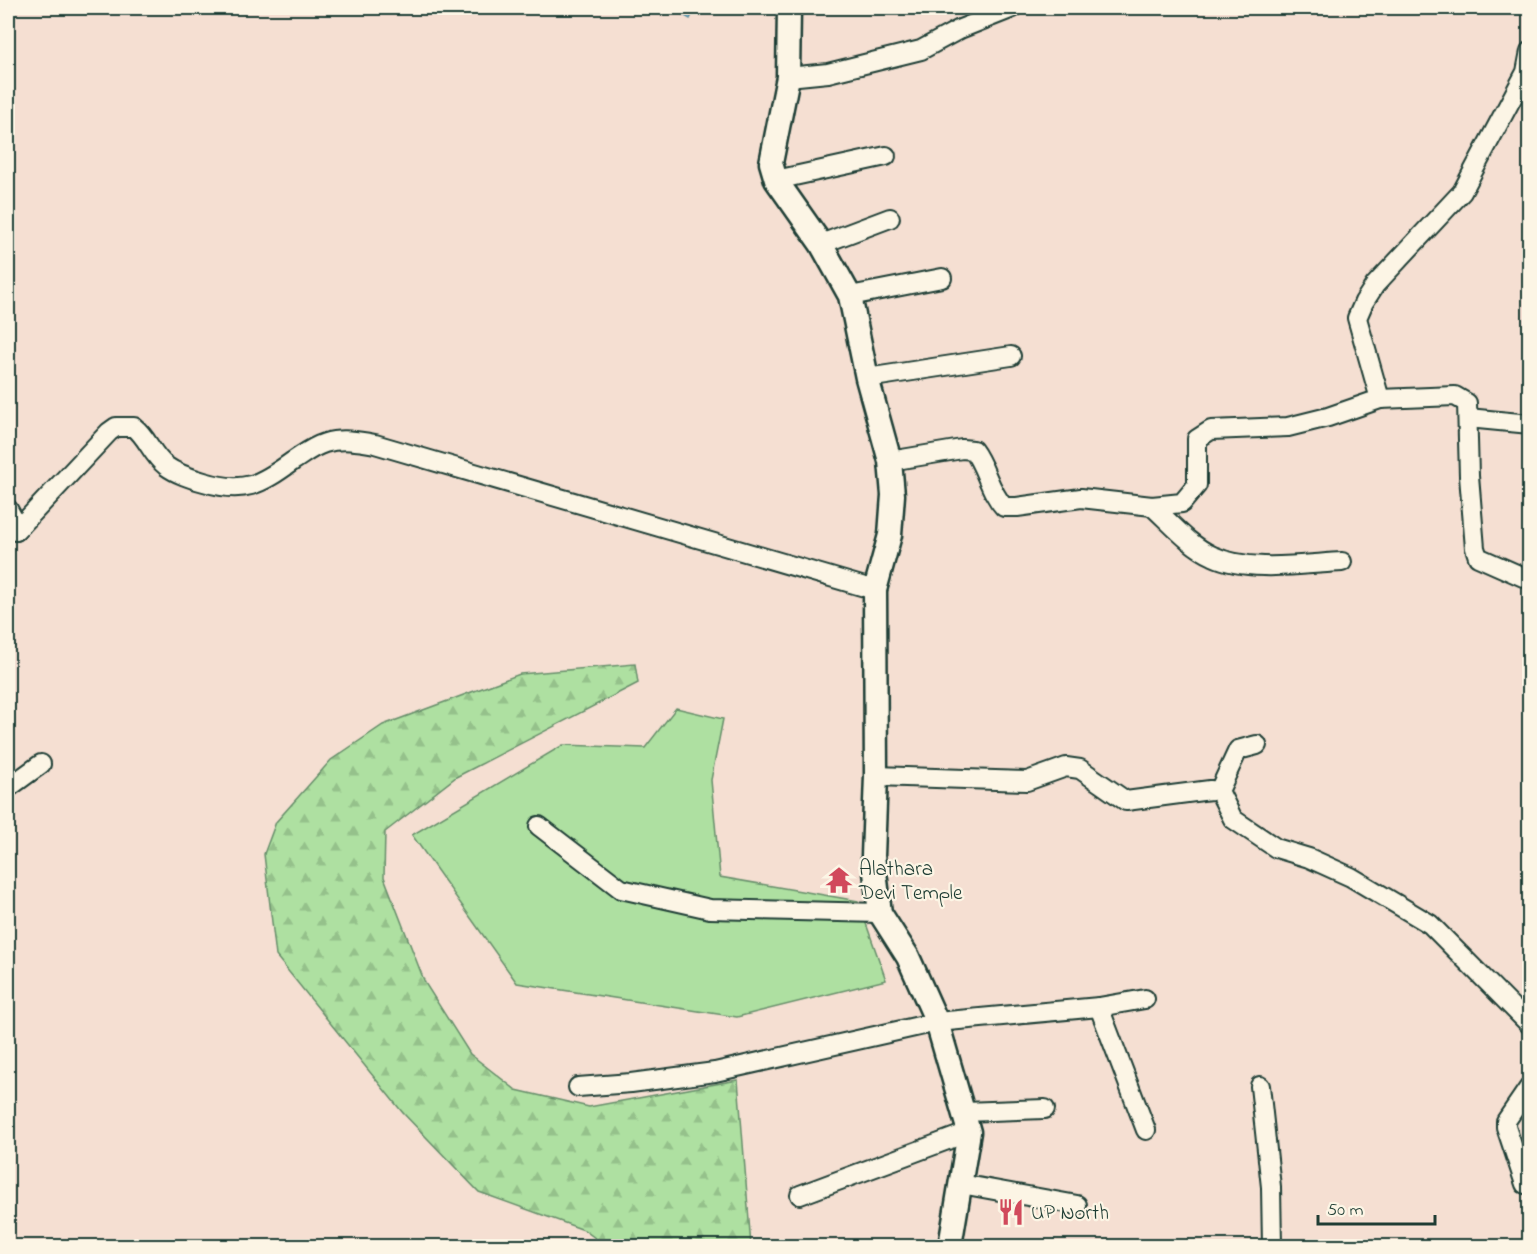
<svg xmlns="http://www.w3.org/2000/svg" width="1537" height="1254" font-family="'Indie Flower',sans-serif">
  <style>
    .green { fill: #aee0a1; stroke: #668e6a; stroke-width: 1.5 }
    .forest { fill: url(#forest-firs); stroke: #668e6a; stroke-width: 1.5 }
    .water { fill: url(#water-ripples); stroke: #5d8f9f; stroke-width: 1.5 }
    .lines { fill: none; stroke-linecap: round; stroke-linejoin: round }
    .minor-casing { stroke: #1f3d34; stroke-width: 22 }
    .tertiary-casing { stroke: #1f3d34; stroke-width: 27 }
    .minor { stroke: #fcf5e5; stroke-width: 18 }
    .tertiary { stroke: #fcf5e5; stroke-width: 22 }
    .labels { text-anchor: middle; stroke-width: 4.5; stroke-linejoin: round; paint-order: stroke }
    .poi-label { font-size: 21px; fill: #1f3d34; stroke: #fcf5e5; text-anchor: start }
  </style>
  <defs>
    <pattern id="forest-firs" width="22" height="20" patternUnits="userSpaceOnUse" patternTransform="scale(1.5)"><rect width="22" height="20" fill="#aee0a1"/><path d="M5 1l3.5 6h-7zM16 11l3.5 6h-7z" fill="#95c18b"/></pattern>
    <pattern id="water-ripples" width="26" height="14" patternUnits="userSpaceOnUse" patternTransform="scale(1.5)"><rect width="26" height="14" fill="#86c5e7"/><path d="M2 4q2-2 4 0t4 0M15 11q2-2 4 0t4 0" fill="none" stroke="#6da1bc"/></pattern>
  </defs>
  <rect width="100%" height="100%" fill="#f5dfd2"/>
  <filter id="ink" filterUnits="userSpaceOnUse"><feTurbulence type="fractalNoise" baseFrequency=".0167" numOctaves="2"/><feDisplacementMap in="SourceGraphic" scale="12" xChannelSelector="R" yChannelSelector="G"/><feConvolveMatrix kernelMatrix="1 2 1 2 8 2 1 2 1" color-interpolation-filters="sRGB"/></filter>
  <g filter="url(#ink)">
    <path class="green" d="M 676,708 L 723,719 L 711,780 L 720,877 L 858,901 L 886,980 L 737,1017 L 517,983 L 412,835 L 563,745 L 645,748 Z"/>
    <path class="forest" d="M 635,664 L 638,683 L 456,777 L 385,832 L 384,877 L 425,983 L 470,1054 L 516,1090 L 589,1107 L 738,1080 L 751,1246 L 606,1246 L 584,1230 L 479,1192 L 403,1113 L 276,956 L 264,854 L 276,822 L 331,760 L 383,725 L 520,674 Z"/>
    <path class="water" d="M 671,8 L 690,8 L 694,11 L 690,19 Z"/>
    <g class="lines">
      <defs>
        <g id="minor">
          <path d="M 788,77 L 828,73 L 921,50 L 960,29 L 1013,8"/>
          <path d="M 776,180 L 886,156"/>
          <path d="M 821,244 L 890,218"/>
          <path d="M 850,296 L 942,278"/>
          <path d="M 867,378 L 1011,356"/>
          <path d="M 1380,399 L 1455,396 L 1467,403 L 1469,476 L 1475,548 L 1478,557 L 1530,580"/>
          <path d="M 1468,418 L 1530,424"/>
          <path d="M 890,461 L 962,449 L 973,450 C 986,467 989,491 1004,507 L 1017,507 L 1081,498 L 1152,506 L 1182,503 L 1197,485 L 1197,439 L 1211,430 L 1288,427 L 1328,417 L 1380,399 L 1357,318 L 1364,302 L 1375,285 L 1462,192 L 1526,72 L 1530,51"/>
          <path d="M 1152,506 C 1171,523 1190,546 1213,556 C 1249,573 1304,564 1342,562"/>
          <path d="M 8,509 L 14,520 L 16,531"/>
          <path d="M 16,531 L 109,432 L 116,427 L 134,427 C 148,438 151,454 166,466 C 177,474 190,478 204,482 C 244,494 260,485 293,461 C 304,454 312,447 325,443 C 341,438 359,441 375,444 L 875,590"/>
          <path d="M 876,776 L 1027,781 L 1066,767 L 1080,769 L 1126,801 L 1210,790 L 1219,791 L 1233,819 L 1276,848 L 1309,858 L 1351,877 L 1430,924 L 1530,1025"/>
          <path d="M 8,788 L 41,764"/>
          <path d="M 1219,791 L 1238,750 L 1257,745"/>
          <path d="M 539,826 L 621,889 L 710,909 L 880,913"/>
          <path d="M 1099,1007 L 1146,1130"/>
          <path d="M 1260,1086 L 1271,1187 L 1272,1246"/>
          <path d="M 578,1087 L 631,1083 L 715,1072 L 937,1022 L 1099,1007 L 1145,999"/>
          <path d="M 964,1112 L 1045,1109"/>
          <path d="M 961,1184 L 1077,1205"/>
          <path d="M 1525,1184 L 1506,1127 L 1506,1121 L 1530,1086"/>
          <path d="M 800,1195 L 969,1132"/>
        </g>
        <path id="tertiary" d="M 789,8 L 788,77 L 771,163 L 776,180 L 821,244 L 850,296 L 867,378 L 890,461 L 893,495 L 890,535 L 875,590 L 876,776 L 873,856 L 880,913 L 908,957 L 937,1022 L 969,1132 L 950,1246"/>
      </defs>
      <use href="#minor" class="minor-casing"/>
      <use href="#tertiary" class="tertiary-casing"/>
      <use href="#minor" class="minor"/>
      <use href="#tertiary" class="tertiary"/>
    </g>
  </g>
  <defs>
    <symbol id="temple-bare" viewBox="-9 -9 18 18"><path d="M0-6L5-2H3V0L6.5 2.5H4V6H1.5V3h-3V6H-4V2.5H-6.5L-3 0V-2H-5Z" fill="#d1495b" stroke="#fcf5e5" stroke-width="2.5" paint-order="stroke"/></symbol>
    <symbol id="restaurant-bare" viewBox="-9 -9 18 18"><path d="M-5-6h1v4h1v-4h1v4h1v-4h1v5L-1.5 .5V6h-2V.5L-5-1ZM5-6V6H3V1.5H1.5Q1.5-4 5-6Z" fill="#d1495b" stroke="#fcf5e5" stroke-width="2.5" paint-order="stroke"/></symbol>
  </defs>
  <g fill-rule="evenodd">
    <use href="#temple-bare" x="820" y="861" width="38" height="38"/>
    <use href="#restaurant-bare" x="992" y="1193" width="38" height="38"/>
  </g>
  <g class="labels">
    <g class="poi-label">
      <text x="859" y="875">Alathara<tspan x="859" dy="24">Devi Temple</tspan></text>
      <text x="1031" y="1219">UP North</text>
    </g>
  </g>
  <rect width="1537" height="1254" fill="none" stroke="#fcf5e5" stroke-width="30"/>
  <rect x="15" y="15" width="1507" height="1224" fill="none" stroke="#1f3d34" stroke-width="2" filter="url(#ink)"/>
  <path d="M1318 1215v9h117v-9" fill="none" stroke="#1f3d34" stroke-width="3"/>
  <text x="1327" y="1215" font-size="18" fill="#1f3d34" stroke="#fcf5e5" stroke-width="4.5" paint-order="stroke">50 m</text>
</svg>
